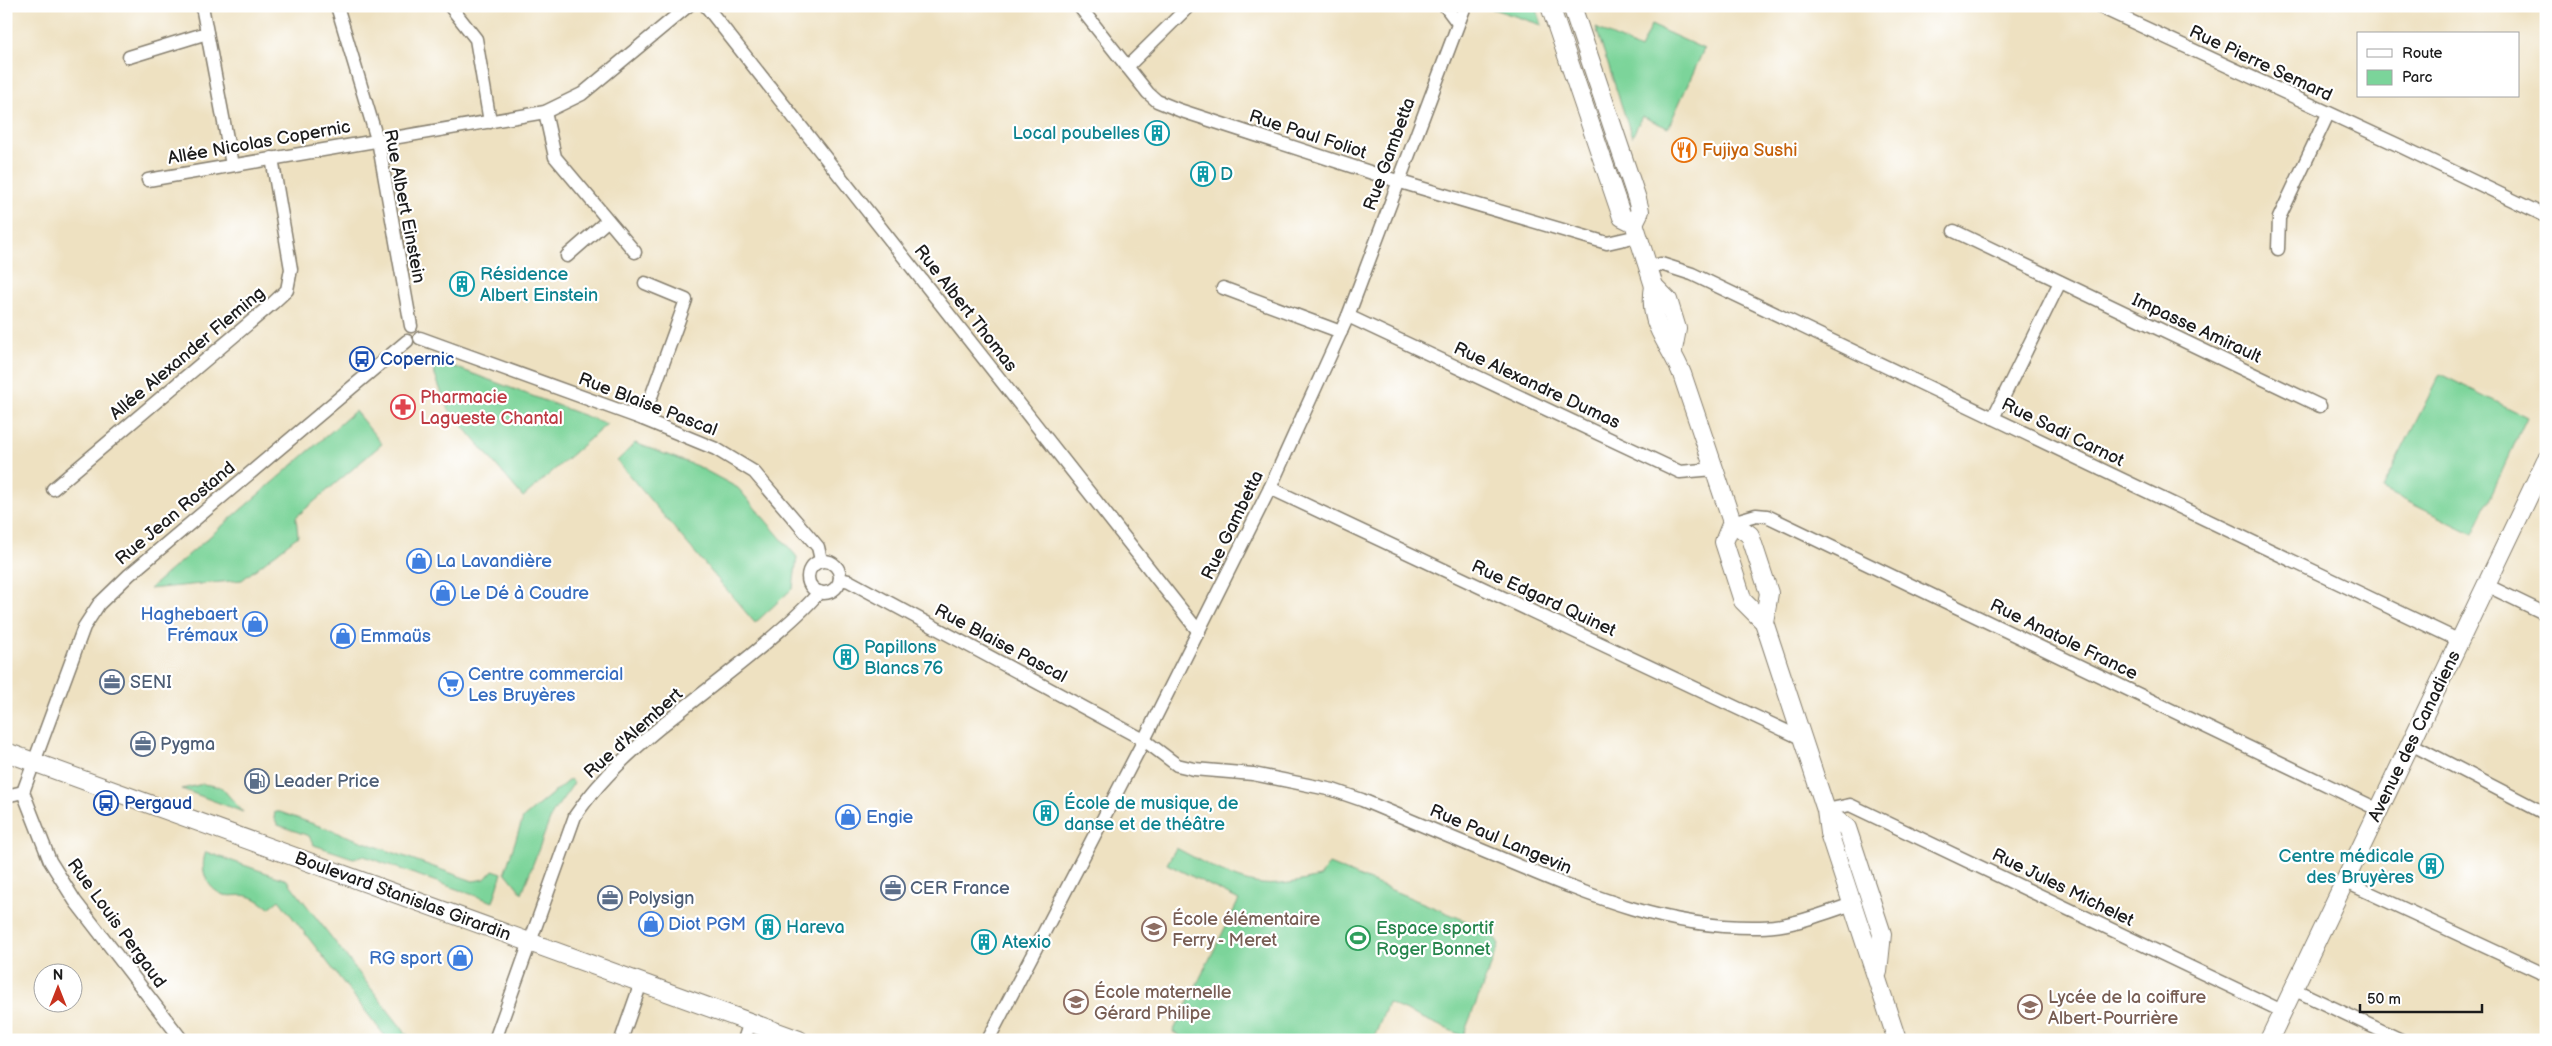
<svg xmlns="http://www.w3.org/2000/svg" width="2552" height="1046" font-family="'Balsamiq Sans',sans-serif">
  <style>
    .green { fill: #7bd49a; stroke: #4c785b }
    .lines { fill: none; stroke-linecap: round; stroke-linejoin: round }
    .street-casing { stroke: #857e6e; stroke-width: 15 }
    .secondary-casing { stroke: #857e6e; stroke-width: 20 }
    .street { stroke: #fff; stroke-width: 12 }
    .secondary { stroke: #fff; stroke-width: 18 }
    .labels { text-anchor: middle; stroke-width: 4.5; stroke-linejoin: round; paint-order: stroke }
    .street-label { font-size: 18px; fill: #1c1c1c; stroke: #fff }
    .culture-label { font-size: 18px; fill: #0d838f; stroke: #fff; text-anchor: start }
    .food-label { font-size: 18px; fill: #c56008; stroke: #fff; text-anchor: start }
    .transit-label { font-size: 18px; fill: #164399; stroke: #fff; text-anchor: start }
    .health-label { font-size: 18px; fill: #be3a42; stroke: #fff; text-anchor: start }
    .shop-label { font-size: 18px; fill: #366cbe; stroke: #fff; text-anchor: start }
    .service-label { font-size: 18px; fill: #4e5e75; stroke: #fff; text-anchor: start }
    .education-label { font-size: 18px; fill: #785e54; stroke: #fff; text-anchor: start }
    .leisure-label { font-size: 18px; fill: #27864d; stroke: #fff; text-anchor: start }
  </style>
  <rect width="100%" height="100%" fill="#fff"/>
  <filter id="ink" filterUnits="userSpaceOnUse"><feTurbulence type="fractalNoise" baseFrequency=".02" numOctaves="2"/><feDisplacementMap in="SourceGraphic" scale="10" xChannelSelector="R" yChannelSelector="G"/><feConvolveMatrix kernelMatrix="1 2 1 2 8 2 1 2 1" color-interpolation-filters="sRGB"/></filter>
  <filter id="wash" filterUnits="userSpaceOnUse"><feTurbulence type="fractalNoise" baseFrequency=".0096" numOctaves="4" result="noise"/><feDisplacementMap in="SourceGraphic" scale="20" xChannelSelector="R" yChannelSelector="G"/><feGaussianBlur stdDeviation="1.12" result="paint"/><feColorMatrix in="noise" values="0 0 0 0 0 0 0 0 0 0 0 0 0 0 0 0 0 1.4 0 .05"/><feComposite in="paint" operator="in"/></filter>
  <g filter="url(#wash)">
    <rect width="100%" height="100%" fill="#eee1c1"/>
    <g class="green">
      <path d="M 1484,6 L 1536,6 L 1542,25 Z"/>
      <path d="M 1651,25 L 1704,49 L 1668,128 L 1642,116 L 1632,137 L 1596,28 L 1640,49 Z"/>
      <path d="M 428,357 L 607,424 L 523,497 L 447,407 Z"/>
      <path d="M 2440,374 L 2527,417 L 2473,534 L 2382,489 Z"/>
      <path d="M 355,411 L 382,444 L 296,517 L 298,536 L 242,580 L 149,589 Z"/>
      <path d="M 635,443 L 697,466 L 738,488 L 797,557 L 793,588 L 755,623 L 617,461 Z"/>
      <path d="M 570,779 L 574,783 L 552,814 L 522,893 L 505,872 L 523,818 Z"/>
      <path d="M 203,784 L 221,787 L 243,812 L 182,789 Z"/>
      <path d="M 275,812 L 280,812 L 473,881 L 485,879 L 493,870 L 502,873 L 493,902 L 364,856 L 353,858 L 314,845 L 309,836 L 278,825 L 274,818 Z"/>
      <path d="M 1176,848 C 1202,861 1232,881 1262,884 C 1281,886 1301,881 1320,877 L 1329,864 L 1493,932 L 1499,945 L 1463,1036 L 1388,1003 L 1373,1040 L 1188,1040 L 1173,1032 L 1239,900 L 1167,864 Z"/>
      <path d="M 206,852 L 287,880 L 411,1040 L 388,1040 L 279,900 L 269,908 C 262,903 256,898 248,896 C 240,894 232,897 224,895 C 206,889 199,868 206,852 Z"/>
    </g>
  </g>
  <g filter="url(#ink)">
    <g class="lines">
      <defs>
        <g id="street">
          <path d="M 202,6 L 232,165"/>
          <path d="M 337,6 L 379,146 L 411,326"/>
          <path d="M 450,6 L 476,39 L 490,122"/>
          <path d="M 706,6 L 1199,632"/>
          <path d="M 1079,6 L 1148,93 L 1157,101 L 1179,110 L 1397,181 L 1607,243 L 1638,236"/>
          <path d="M 1445,6 L 1457,22"/>
          <path d="M 2098,6 L 2398,145 L 2546,216"/>
          <path d="M 129,57 L 207,33"/>
          <path d="M 1127,67 L 1189,6"/>
          <path d="M 545,112 L 555,157 L 635,252"/>
          <path d="M 148,180 L 545,112 L 582,94 L 688,6"/>
          <path d="M 1954,231 L 2320,406"/>
          <path d="M 2278,249 L 2279,218 L 2328,114"/>
          <path d="M 567,256 L 607,221"/>
          <path d="M 1648,268 L 1661,264 L 1692,274 L 2460,641"/>
          <path d="M 1223,288 L 1341,332"/>
          <path d="M 1348,316 L 1680,472 L 1714,469"/>
          <path d="M 420,338 L 643,419 L 716,449 L 754,472 L 818,547 L 821,560"/>
          <path d="M 1993,418 L 2060,282"/>
          <path d="M 643,419 L 686,300 L 645,283"/>
          <path d="M 1270,488 L 1803,739"/>
          <path d="M 53,489 L 273,303 L 287,290 L 291,269 L 272,158"/>
          <path d="M 1732,522 L 1756,515 L 1767,516 L 2379,810"/>
          <circle cx="824" cy="577" r="16"/>
          <path d="M 840,579 L 849,581 L 1144,740 L 1177,765 L 1194,769 L 1253,774 L 1333,790 L 1362,800 C 1412,821 1462,842 1512,863 C 1593,897 1670,929 1760,927 C 1790,927 1823,914 1852,904"/>
          <path d="M 2486,585 L 2546,614"/>
          <path d="M 2411,744 L 2546,814"/>
          <path d="M 23,792 L 84,627 L 99,604 L 129,575 L 407,341"/>
          <path d="M 23,792 L 50,861 L 75,901 L 182,1040"/>
          <path d="M 6,796 L 23,792"/>
          <path d="M 1826,810 L 1850,805 L 2282,1011"/>
          <path d="M 2344,881 L 2546,975"/>
          <path d="M 2293,989 L 2401,1040"/>
          <path d="M 495,1040 L 575,816 C 622,746 706,695 769,640 C 787,624 805,610 819,592"/>
          <path d="M 621,1040 L 641,983"/>
          <path d="M 744,1040 L 750,1022"/>
          <path d="M 988,1040 L 1144,740 L 1270,488 L 1348,316 L 1465,6"/>
        </g>
        <g id="secondary">
          <path d="M 1550,6 L 1622,217 L 1634,223 L 1654,286 L 1668,300 L 1677,329 L 1673,350"/>
          <path d="M 1572,6 L 1637,199 L 1640,211 L 1634,223"/>
          <path d="M 1654,286 C 1647,325 1669,341 1682,374 L 1732,522 L 1750,535 L 1769,593 L 1764,622 L 1826,810 L 1829,833 L 1897,1040"/>
          <path d="M 1732,522 L 1724,542 L 1743,601 L 1764,622"/>
          <path d="M 6,752 L 799,1040"/>
          <path d="M 1827,813 L 1847,828 L 1882,934 L 1878,972"/>
          <path d="M 2269,1040 L 2546,460"/>
        </g>
      </defs>
      <use href="#street" class="street-casing"/>
      <use href="#secondary" class="secondary-casing"/>
      <use href="#street" class="street"/>
      <use href="#secondary" class="secondary"/>
    </g>
  </g>
  <defs>
    <symbol id="building-ring" viewBox="-11 -11 22 22"><circle r="9.5" fill="#fff" stroke="#0f9aa8" stroke-width="1.5"/><path d="M-4-6H4V6H1V3H-1V6H-4ZM-2.5-4.3h1.7v1.8h-1.7ZM.8-4.3h1.7v1.8H.8ZM-2.5-1h1.7V.8h-1.7ZM.8-1h1.7V.8H.8Z" fill="#0f9aa8"/></symbol>
    <symbol id="restaurant-ring" viewBox="-11 -11 22 22"><circle r="9.5" fill="#fff" stroke="#e8710a" stroke-width="1.5"/><path d="M-5-6h1v4h1v-4h1v4h1v-4h1v5L-1.5 .5V6h-2V.5L-5-1ZM5-6V6H3V1.5H1.5Q1.5-4 5-6Z" fill="#e8710a"/></symbol>
    <symbol id="bus-ring" viewBox="-11 -11 22 22"><circle r="9.5" fill="#fff" stroke="#1a4fb4" stroke-width="1.5"/><path d="M-5-6H5V4H4V6H2V4H-2V6H-4V4H-5ZM-3.5-4V0h7V-4ZM-3.5 1.2v1.5H-2V1.2ZM2 1.2v1.5H3.5V1.2Z" fill="#1a4fb4"/></symbol>
    <symbol id="pharmacy-ring" viewBox="-11 -11 22 22"><circle r="9.5" fill="#fff" stroke="#e0444e" stroke-width="1.5"/><path d="M-2-6h4v4h4v4h-4v4h-4v-4h-4v-4h4Z" fill="#e0444e"/></symbol>
    <symbol id="shop-ring" viewBox="-11 -11 22 22"><circle r="9.5" fill="#fff" stroke="#3f7fe0" stroke-width="1.5"/><path d="M-5-2.5h2.3a2.7 3.5 0 0 1 5.4 0H5L5.5 6h-11ZM-1.5-2.5h3a1.5 2.3 0 0 0-3 0Z" fill="#3f7fe0"/></symbol>
    <symbol id="office-ring" viewBox="-11 -11 22 22"><circle r="9.5" fill="#fff" stroke="#5c6f8a" stroke-width="1.5"/><path d="M-6-3h4V-5.5h4V-3h4V5H-6ZM-1-4.5V-3h2v-1.5ZM-6 0V1H6V0Z" fill="#5c6f8a"/></symbol>
    <symbol id="supermarket-ring" viewBox="-11 -11 22 22"><circle r="9.5" fill="#fff" stroke="#3f7fe0" stroke-width="1.5"/><path d="M-6-5.5h2.5l.6 2H6L4.5 2H-2.5L-4.4-4H-6ZM-1.5 3.2a1.3 1.3 0 1 0 .1 0ZM3 3.2a1.3 1.3 0 1 0 .1 0Z" fill="#3f7fe0"/></symbol>
    <symbol id="fuel-ring" viewBox="-11 -11 22 22"><circle r="9.5" fill="#fff" stroke="#5c6f8a" stroke-width="1.5"/><path d="M-5.5-6h7V0h2V4h1.3V-2.5L3-4.5l.8-.8L6-3V5H2.5V1h-1V6h-7ZM-4.2-4.7v3.2H.2V-4.7Z" fill="#5c6f8a"/></symbol>
    <symbol id="school-ring" viewBox="-11 -11 22 22"><circle r="9.5" fill="#fff" stroke="#8d6e63" stroke-width="1.5"/><path d="M0-5L7-2L0 1L-7-2ZM-4 1L0 2.5L4 1V4Q0 6-4 4Z" fill="#8d6e63"/></symbol>
    <symbol id="stadium-ring" viewBox="-11 -11 22 22"><circle r="9.5" fill="#fff" stroke="#2e9e5b" stroke-width="1.5"/><path d="M0-5a6.5 5 0 1 0 0 10a6.5 5 0 1 0 0-10ZM-3.5-1.8h7v3.6h-7Z" fill="#2e9e5b"/></symbol>
    <symbol id="university-ring" viewBox="-11 -11 22 22"><circle r="9.5" fill="#fff" stroke="#8d6e63" stroke-width="1.5"/><path d="M0-5L7-2L0 1L-7-2ZM-4 1L0 2.5L4 1V4Q0 6-4 4Z" fill="#8d6e63"/></symbol>
  </defs>
  <g fill-rule="evenodd">
    <use href="#building-ring" x="1143" y="119" width="28" height="28"/>
    <use href="#restaurant-ring" x="1670" y="136" width="28" height="28"/>
    <use href="#building-ring" x="1189" y="160" width="28" height="28"/>
    <use href="#building-ring" x="448" y="270" width="28" height="28"/>
    <use href="#bus-ring" x="348" y="345" width="28" height="28"/>
    <use href="#pharmacy-ring" x="389" y="393" width="28" height="28"/>
    <use href="#shop-ring" x="405" y="547" width="28" height="28"/>
    <use href="#shop-ring" x="429" y="579" width="28" height="28"/>
    <use href="#shop-ring" x="241" y="610" width="28" height="28"/>
    <use href="#shop-ring" x="329" y="622" width="28" height="28"/>
    <use href="#building-ring" x="832" y="643" width="28" height="28"/>
    <use href="#office-ring" x="98" y="668" width="28" height="28"/>
    <use href="#supermarket-ring" x="437" y="670" width="28" height="28"/>
    <use href="#office-ring" x="129" y="730" width="28" height="28"/>
    <use href="#fuel-ring" x="243" y="767" width="28" height="28"/>
    <use href="#bus-ring" x="92" y="789" width="28" height="28"/>
    <use href="#building-ring" x="1032" y="799" width="28" height="28"/>
    <use href="#shop-ring" x="834" y="803" width="28" height="28"/>
    <use href="#building-ring" x="2417" y="852" width="28" height="28"/>
    <use href="#office-ring" x="879" y="874" width="28" height="28"/>
    <use href="#office-ring" x="596" y="884" width="28" height="28"/>
    <use href="#shop-ring" x="637" y="910" width="28" height="28"/>
    <use href="#building-ring" x="754" y="913" width="28" height="28"/>
    <use href="#school-ring" x="1140" y="915" width="28" height="28"/>
    <use href="#stadium-ring" x="1344" y="924" width="28" height="28"/>
    <use href="#building-ring" x="970" y="928" width="28" height="28"/>
    <use href="#shop-ring" x="446" y="944" width="28" height="28"/>
    <use href="#school-ring" x="1062" y="988" width="28" height="28"/>
    <use href="#university-ring" x="2016" y="993" width="28" height="28"/>
  </g>
  <g class="labels">
    <g class="street-label">
      <text transform="translate(2261 63) rotate(25)" y="6">Rue Pierre Semard</text>
      <text transform="translate(1308 134) rotate(18)" y="6">Rue Paul Foliot</text>
      <text transform="translate(259 142) rotate(-10)" y="6">Allée Nicolas Copernic</text>
      <text transform="translate(1389 154) rotate(-70)" y="6">Rue Gambetta</text>
      <text transform="translate(405 206) rotate(79)" y="6">Rue Albert Einstein</text>
      <text transform="translate(966 308) rotate(52)" y="6">Rue Albert Thomas</text>
      <text transform="translate(2197 328) rotate(25)" y="6">Impasse Amirault</text>
      <text transform="translate(187 353) rotate(-40)" y="6">Allée Alexander Fleming</text>
      <text transform="translate(1537 385) rotate(25)" y="6">Rue Alexandre Dumas</text>
      <text transform="translate(648 404) rotate(21)" y="6">Rue Blaise Pascal</text>
      <text transform="translate(2063 432) rotate(26)" y="6">Rue Sadi Carnot</text>
      <text transform="translate(175 513) rotate(-40)" y="6">Rue Jean Rostand</text>
      <text transform="translate(1232 525) rotate(-64)" y="6">Rue Gambetta</text>
      <text transform="translate(1544 598) rotate(25)" y="6">Rue Edgard Quinet</text>
      <text transform="translate(2064 639) rotate(26)" y="6">Rue Anatole France</text>
      <text transform="translate(1001 643) rotate(28)" y="6">Rue Blaise Pascal</text>
      <text transform="translate(633 733) rotate(-42)" y="6">Rue d'Alembert</text>
      <text transform="translate(2414 736) rotate(-64)" y="6">Avenue des Canadiens</text>
      <text transform="translate(1501 839) rotate(23)" y="6">Rue Paul Langevin</text>
      <text transform="translate(2063 887) rotate(26)" y="6">Rue Jules Michelet</text>
      <text transform="translate(403 896) rotate(20)" y="6">Boulevard Stanislas Girardin</text>
      <text transform="translate(117 923) rotate(54)" y="6">Rue Louis Pergaud</text>
    </g>
    <g class="culture-label">
      <text x="1140" y="139" text-anchor="end">Local poubelles</text>
      <text x="1220" y="180">D</text>
      <text x="480" y="280">Résidence<tspan x="480" dy="21">Albert Einstein</tspan></text>
      <text x="864" y="653">Papillons<tspan x="864" dy="21">Blancs 76</tspan></text>
      <text x="1064" y="809">École de musique, de<tspan x="1064" dy="21">danse et de théâtre</tspan></text>
      <text x="2414" y="862" text-anchor="end">Centre médicale<tspan x="2414" dy="21">des Bruyères</tspan></text>
      <text x="786" y="933">Hareva</text>
      <text x="1002" y="948">Atexio</text>
    </g>
    <g class="food-label">
      <text x="1702" y="156">Fujiya Sushi</text>
    </g>
    <g class="transit-label">
      <text x="380" y="365">Copernic</text>
      <text x="124" y="809">Pergaud</text>
    </g>
    <g class="health-label">
      <text x="420" y="403">Pharmacie<tspan x="420" dy="21">Lagueste Chantal</tspan></text>
    </g>
    <g class="shop-label">
      <text x="436" y="567">La Lavandière</text>
      <text x="460" y="599">Le Dé à Coudre</text>
      <text x="238" y="620" text-anchor="end">Haghebaert<tspan x="238" dy="21">Frémaux</tspan></text>
      <text x="360" y="642">Emmaüs</text>
      <text x="468" y="680">Centre commercial<tspan x="468" dy="21">Les Bruyères</tspan></text>
      <text x="866" y="823">Engie</text>
      <text x="668" y="930">Diot PGM</text>
      <text x="442" y="964" text-anchor="end">RG sport</text>
    </g>
    <g class="service-label">
      <text x="130" y="688">SENI</text>
      <text x="160" y="750">Pygma</text>
      <text x="274" y="787">Leader Price</text>
      <text x="910" y="894">CER France</text>
      <text x="628" y="904">Polysign</text>
    </g>
    <g class="education-label">
      <text x="1172" y="925">École élémentaire<tspan x="1172" dy="21">Ferry - Meret</tspan></text>
      <text x="1094" y="998">École maternelle<tspan x="1094" dy="21">Gérard Philipe</tspan></text>
      <text x="2048" y="1003">Lycée de la coiffure<tspan x="2048" dy="21">Albert-Pourrière</tspan></text>
    </g>
    <g class="leisure-label">
      <text x="1376" y="934">Espace sportif<tspan x="1376" dy="21">Roger Bonnet</tspan></text>
    </g>
  </g>
  <rect width="2552" height="1046" fill="none" stroke="#fff" stroke-width="25"/>
  <rect x="2357" y="32" width="162" height="65" fill="#ffffff" stroke="#a4a4a4"/>
  <rect x="2367" y="49" width="25" height="8" fill="#ffffff" stroke="#a4a4a4"/>
  <text x="2402" y="58" font-size="15" fill="#1c1c1c">Route</text>
  <rect x="2367" y="70" width="25" height="15" fill="#7bd49a" stroke="#a4a4a4"/>
  <text x="2402" y="82" font-size="15" fill="#1c1c1c">Parc</text>
  <g transform="translate(58 988)"><circle r="24" fill="#ffffff" stroke="#a4a4a4"/>
  <path d="M0-4L9 19L0 12L-9 19Z" fill="#c8321e"/>
  <text y="-8" font-size="14" font-weight="bold" text-anchor="middle" fill="#1c1c1c">N</text>
  </g>
  <path d="M2360 1004v8h122v-8" fill="none" stroke="#1c1c1c" stroke-width="2.5"/>
  <text x="2367" y="1004" font-size="15" fill="#1c1c1c" stroke="#ffffff" stroke-width="4" paint-order="stroke">50 m</text>
</svg>
